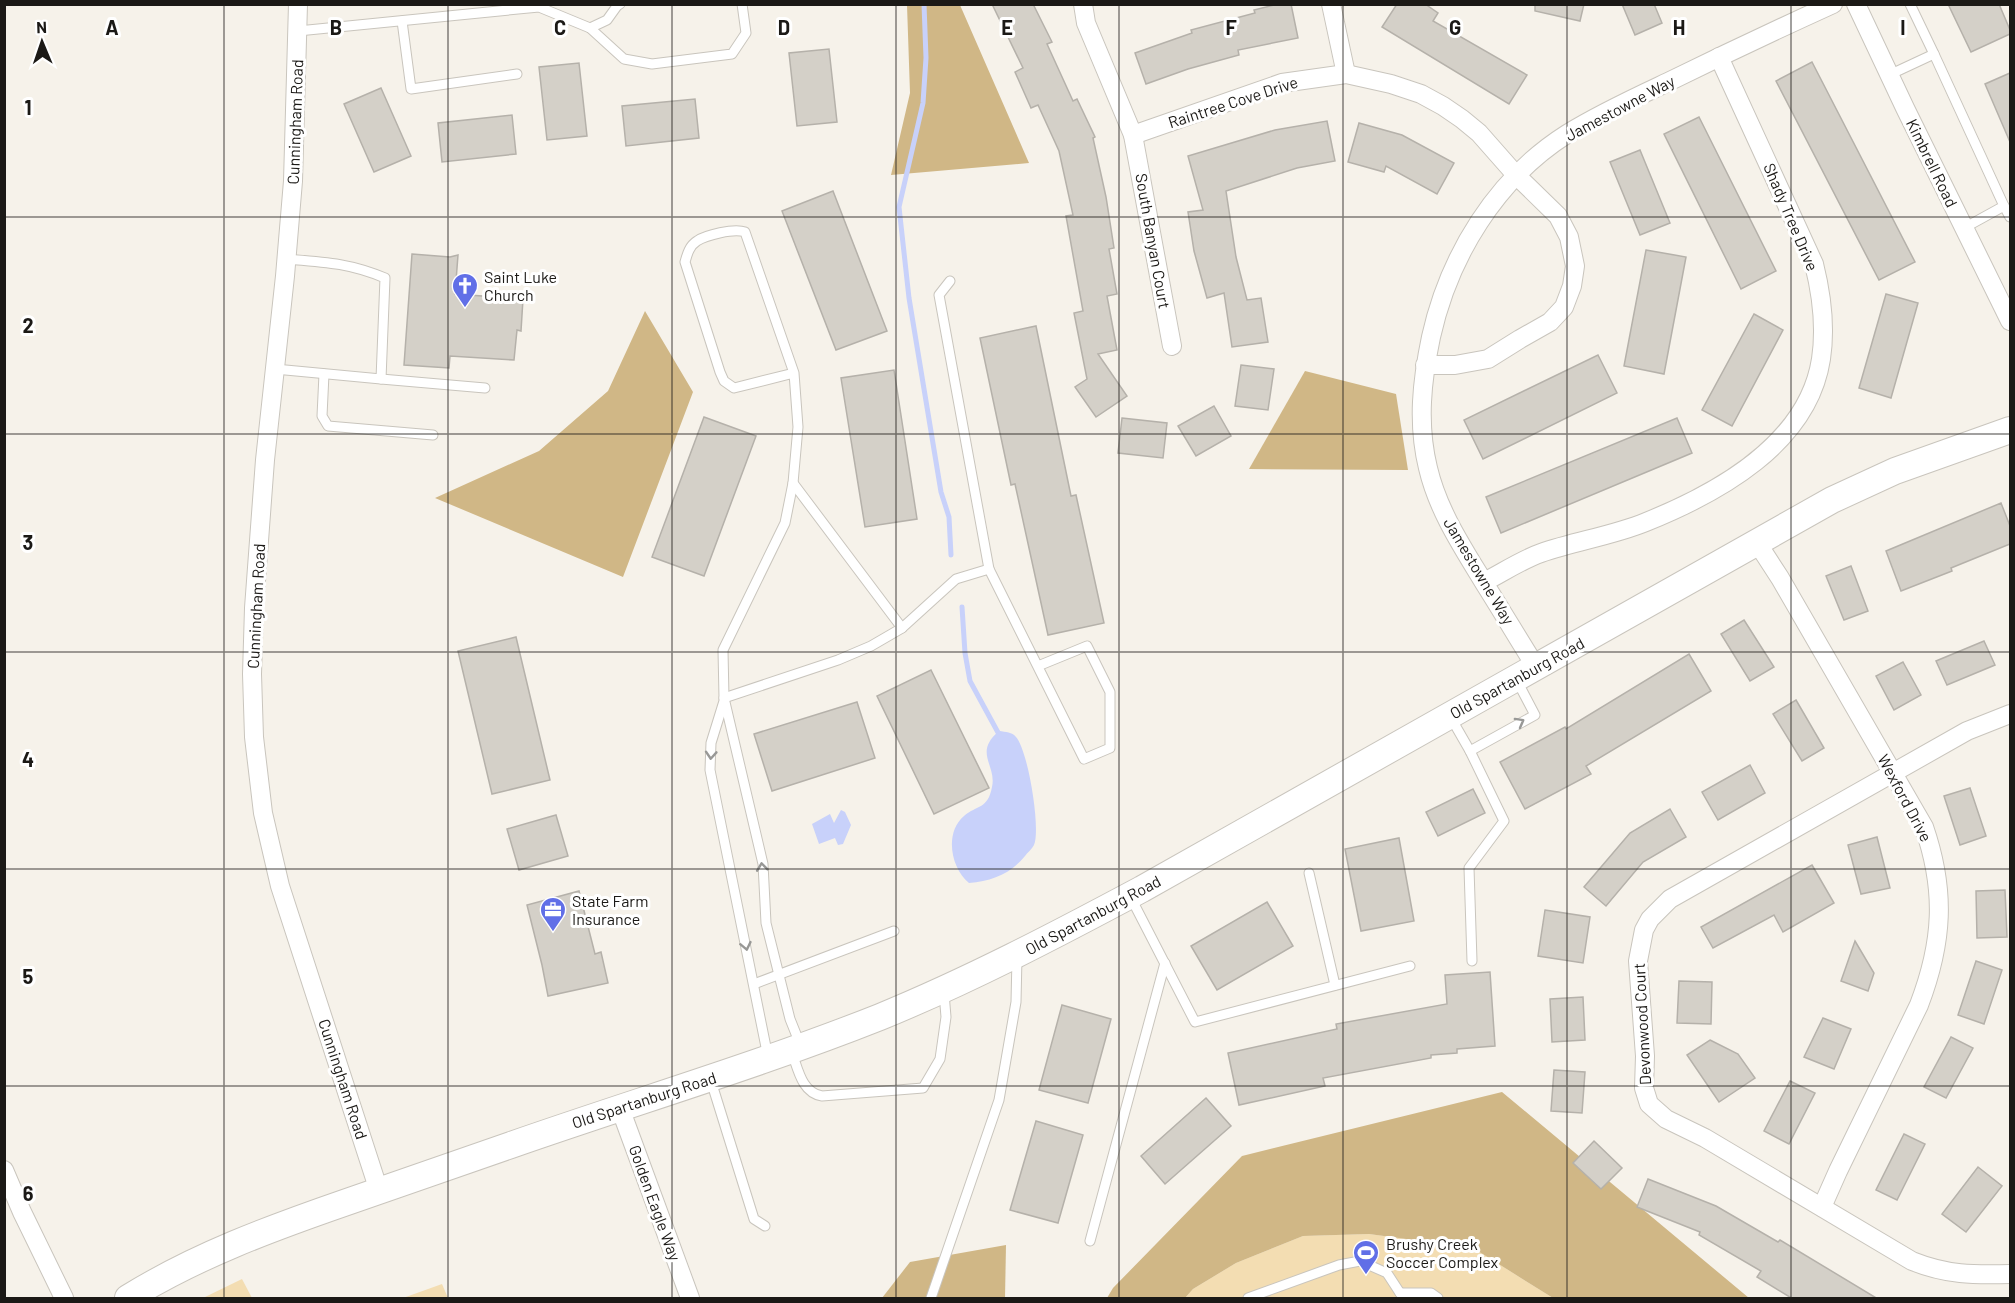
<svg xmlns="http://www.w3.org/2000/svg" width="2015" height="1303" font-family="Barlow,sans-serif">
  <style>
    .green { fill: #f3ddb2 }
    .forest { fill: #d0b786 }
    .water { fill: #c8d1fa }
    .lines { fill: none; stroke-linecap: round; stroke-linejoin: round }
    .stream { stroke: #c8d1fa; stroke-width: 5 }
    .building { fill: #d4d0c8; stroke: #b5b1aa; stroke-width: 1.5 }
    .lane-casing { stroke: #c9c5bd; stroke-width: 11 }
    .street-casing { stroke: #c9c5bd; stroke-width: 20 }
    .secondary-casing { stroke: #c9c5bd; stroke-width: 28 }
    .lane { stroke: #fff; stroke-width: 9 }
    .street { stroke: #fff; stroke-width: 18 }
    .secondary { stroke: #fff; stroke-width: 26 }
    .oneway { stroke: #989896 }
    .grid { fill: none; stroke: #1b1916; stroke-width: 1.5; stroke-opacity: 0.55 }
    .labels { text-anchor: middle; stroke-width: 6; stroke-linejoin: round; paint-order: stroke }
    .street-label { font-size: 16px; fill: #1b1916; stroke: #fff }
    .poi-label { font-size: 16px; fill: #1b1916; stroke: #fff; text-anchor: start }
    .grid-label { font-size: 20px; text-anchor: middle; font-weight: bold; fill: #1b1916; stroke: #fff; stroke-width: 6; stroke-linejoin: round; paint-order: stroke }
  </style>
  <rect width="100%" height="100%" fill="#f6f2ea"/>
  <g class="green">
    <path d="M 1369,1234 L 1473,1248 L 1553,1298 L 1185,1298 L 1193,1289 L 1236,1263 L 1303,1236 Z"/>
    <path d="M 242,1279 L 252,1298 L 203,1298 Z"/>
    <path d="M 442,1284 L 448,1298 L 403,1298 Z"/>
  </g>
  <g class="forest">
    <path d="M 907,5 L 960,5 L 1029,163 L 891,175 L 910,93 Z"/>
    <path d="M 645,311 L 693,392 L 623,577 L 435,498 L 539,451 L 608,391 Z"/>
    <path d="M 1305,371 L 1396,394 L 1408,470 L 1249,469 Z"/>
    <path d="M 1502,1092 L 1749,1298 L 1553,1298 L 1473,1248 L 1369,1234 L 1303,1236 L 1236,1263 L 1193,1289 L 1185,1298 L 1107,1298 L 1113,1288 L 1242,1156 Z"/>
    <path d="M 1006,1245 L 1005,1298 L 882,1298 L 910,1262 Z"/>
  </g>
  <g class="water">
    <path d="M 999,731 C 1006,732 1012,732 1016,737 C 1028,750 1041,829 1034,845 C 1032,849 1027,853 1025,856 C 1010,874 992,881 969,883 C 951,868 944,833 964,816 C 977,805 988,809 992,787 C 997,765 973,753 999,731 Z"/>
    <path d="M 841,810 L 845,812 L 851,825 L 843,844 L 838,845 L 835,838 L 819,844 L 812,824 L 830,814 L 834,823 Z"/>
  </g>
  <g class="lines">
    <g class="stream">
      <path d="M 924,4 L 926,58 L 923,103 L 899,207 L 909,298 L 941,492 L 949,517 L 951,555"/>
      <path d="M 962,607 L 965,653 L 970,681 L 1001,738"/>
    </g>
  </g>
  <g class="building">
    <path d="M 992,4 L 1033,4 L 1052,42 L 1047,44 L 1073,101 L 1077,99 L 1095,137 L 1093,138 L 1106,197 L 1114,248 L 1109,249 L 1117,294 L 1107,296 L 1117,350 L 1098,354 L 1127,396 L 1096,417 L 1075,387 L 1087,379 L 1074,313 L 1083,311 L 1066,216 L 1073,215 L 1059,151 L 1038,105 L 1031,108 L 1015,72 L 1023,68 Z"/>
    <path d="M 1278,4 L 1291,4 L 1298,38 L 1238,50 L 1239,55 L 1188,69 L 1146,84 L 1135,53 L 1192,33 L 1191,30 L 1255,13 L 1254,10 Z"/>
    <path d="M 1397,4 L 1425,4 L 1438,13 L 1433,21 L 1527,75 L 1509,104 L 1382,27 Z"/>
    <path d="M 1535,4 L 1584,4 L 1580,21 L 1535,11 Z"/>
    <path d="M 1622,4 L 1654,4 L 1662,23 L 1635,35 Z"/>
    <path d="M 1948,4 L 1999,4 L 2010,30 L 2010,34 L 1971,52 Z"/>
    <path d="M 829,49 L 837,122 L 797,126 L 789,53 Z"/>
    <path d="M 1812,62 L 1915,262 L 1879,280 L 1776,81 Z"/>
    <path d="M 579,63 L 587,136 L 547,140 L 539,67 Z"/>
    <path d="M 2010,73 L 2010,142 L 1985,84 Z"/>
    <path d="M 381,88 L 411,156 L 374,172 L 344,104 Z"/>
    <path d="M 695,99 L 699,138 L 626,146 L 622,106 Z"/>
    <path d="M 512,115 L 516,154 L 442,162 L 438,123 Z"/>
    <path d="M 1699,117 L 1776,271 L 1741,289 L 1664,134 Z"/>
    <path d="M 1327,121 L 1335,161 L 1297,168 L 1226,191 L 1236,257 L 1247,300 L 1261,298 L 1268,342 L 1232,347 L 1224,293 L 1207,298 L 1194,251 L 1188,212 L 1203,210 L 1188,156 L 1275,130 Z"/>
    <path d="M 1359,123 L 1402,135 L 1454,163 L 1437,194 L 1386,166 L 1384,172 L 1348,162 Z"/>
    <path d="M 1640,150 L 1670,223 L 1640,235 L 1610,162 Z"/>
    <path d="M 833,191 L 887,331 L 836,350 L 782,211 Z"/>
    <path d="M 1646,250 L 1686,257 L 1664,374 L 1624,366 Z"/>
    <path d="M 412,254 L 450,257 L 458,255 L 455,294 L 523,299 L 521,331 L 517,330 L 514,360 L 450,356 L 449,368 L 404,365 Z"/>
    <path d="M 1886,294 L 1918,303 L 1891,398 L 1859,388 Z"/>
    <path d="M 1754,314 L 1783,330 L 1732,426 L 1702,410 Z"/>
    <path d="M 1036,326 L 1071,496 L 1076,495 L 1104,623 L 1048,635 L 1015,484 L 1011,485 L 980,338 Z"/>
    <path d="M 1598,355 L 1617,393 L 1483,459 L 1464,420 Z"/>
    <path d="M 1241,365 L 1274,369 L 1268,410 L 1235,406 Z"/>
    <path d="M 894,370 L 917,519 L 865,527 L 841,378 Z"/>
    <path d="M 1214,406 L 1231,436 L 1196,456 L 1178,426 Z"/>
    <path d="M 704,417 L 756,436 L 704,576 L 652,557 Z"/>
    <path d="M 1122,418 L 1167,423 L 1163,458 L 1118,453 Z"/>
    <path d="M 1677,418 L 1692,453 L 1501,533 L 1486,497 Z"/>
    <path d="M 2001,503 L 2010,526 L 2010,544 L 1951,568 L 1952,571 L 1901,591 L 1886,551 Z"/>
    <path d="M 1851,566 L 1868,611 L 1844,620 L 1826,576 Z"/>
    <path d="M 1744,620 L 1774,667 L 1750,681 L 1721,634 Z"/>
    <path d="M 516,637 L 550,780 L 492,794 L 458,651 Z"/>
    <path d="M 1984,641 L 1995,665 L 1947,685 L 1936,661 Z"/>
    <path d="M 1689,654 L 1711,691 L 1586,766 L 1591,774 L 1525,809 L 1500,762 L 1565,727 L 1566,729 Z"/>
    <path d="M 1903,662 L 1921,695 L 1894,710 L 1876,676 Z"/>
    <path d="M 931,670 L 989,788 L 934,814 L 877,696 Z"/>
    <path d="M 1796,700 L 1824,748 L 1802,761 L 1773,714 Z"/>
    <path d="M 857,702 L 875,758 L 772,791 L 754,734 Z"/>
    <path d="M 1750,765 L 1765,793 L 1718,820 L 1702,792 Z"/>
    <path d="M 1970,788 L 1986,836 L 1960,845 L 1944,796 Z"/>
    <path d="M 1473,789 L 1485,813 L 1438,836 L 1426,812 Z"/>
    <path d="M 1670,809 L 1686,837 L 1643,862 L 1606,906 L 1584,887 L 1630,833 Z"/>
    <path d="M 556,815 L 568,856 L 519,870 L 507,829 Z"/>
    <path d="M 1877,837 L 1890,888 L 1861,894 L 1848,845 Z"/>
    <path d="M 1399,838 L 1414,921 L 1361,931 L 1345,849 Z"/>
    <path d="M 1812,865 L 1834,903 L 1783,932 L 1774,915 L 1713,948 L 1701,927 Z"/>
    <path d="M 2005,890 L 2007,937 L 1977,938 L 1976,891 Z"/>
    <path d="M 579,891 L 595,954 L 601,952 L 608,983 L 548,996 L 542,965 L 527,905 Z"/>
    <path d="M 1267,902 L 1293,946 L 1217,990 L 1191,946 Z"/>
    <path d="M 1545,910 L 1590,917 L 1583,963 L 1538,956 Z"/>
    <path d="M 1855,941 L 1874,973 L 1868,991 L 1841,981 Z"/>
    <path d="M 1976,961 L 2002,970 L 1984,1024 L 1958,1015 Z"/>
    <path d="M 1490,972 L 1495,1046 L 1457,1049 L 1457,1053 L 1431,1055 L 1431,1058 L 1323,1078 L 1325,1086 L 1239,1105 L 1228,1053 L 1337,1029 L 1336,1024 L 1447,1004 L 1445,975 Z"/>
    <path d="M 1679,981 L 1712,982 L 1711,1024 L 1677,1023 Z"/>
    <path d="M 1583,997 L 1585,1040 L 1552,1042 L 1550,999 Z"/>
    <path d="M 1062,1005 L 1111,1019 L 1088,1103 L 1039,1090 Z"/>
    <path d="M 1823,1018 L 1851,1029 L 1834,1069 L 1804,1057 Z"/>
    <path d="M 1951,1037 L 1973,1048 L 1946,1098 L 1924,1087 Z"/>
    <path d="M 1710,1040 L 1738,1054 L 1755,1078 L 1719,1102 L 1687,1055 Z"/>
    <path d="M 1554,1070 L 1585,1072 L 1582,1113 L 1551,1111 Z"/>
    <path d="M 1790,1081 L 1815,1093 L 1789,1144 L 1764,1131 Z"/>
    <path d="M 1206,1098 L 1231,1126 L 1165,1184 L 1141,1156 Z"/>
    <path d="M 1036,1121 L 1083,1135 L 1058,1223 L 1010,1210 Z"/>
    <path d="M 1904,1134 L 1925,1144 L 1897,1200 L 1876,1190 Z"/>
    <path d="M 1594,1141 L 1622,1168 L 1601,1189 L 1573,1163 Z"/>
    <path d="M 1978,1167 L 2002,1186 L 1966,1232 L 1942,1214 Z"/>
    <path d="M 1648,1179 L 1716,1206 L 1778,1242 L 1780,1240 L 1878,1299 L 1793,1299 L 1757,1277 L 1761,1271 L 1699,1235 L 1700,1232 L 1637,1207 Z"/>
  </g>
  <g class="lines">
    <defs>
      <g id="lane">
        <path d="M 402,21 L 411,89 L 517,74"/>
        <path d="M 590,28 L 607,20 L 617,6 L 620,4"/>
        <path d="M 298,31 L 539,7 L 590,28 L 624,59 L 652,64 L 732,54 L 746,33 L 742,4"/>
        <path d="M 1934,54 L 2004,206 L 1964,228"/>
        <path d="M 1889,75 L 1934,54 L 1910,4"/>
        <path d="M 2004,206 L 2010,217"/>
        <path d="M 275,369 L 381,379 L 385,278 C 350,263 324,262 286,259"/>
        <path d="M 794,373 L 734,388 L 724,381 L 720,372 L 685,262 C 687,255 689,246 697,241 C 706,235 734,228 745,232 L 794,373 L 798,427 L 793,483 L 785,523 L 723,650 L 724,698 L 763,864 L 766,923 L 790,1019 L 800,1044"/>
        <path d="M 324,374 L 322,416 L 328,426 L 433,435"/>
        <path d="M 381,379 L 485,388"/>
        <path d="M 989,569 L 1084,759 L 1110,748 L 1110,692 L 1087,646 L 1038,666"/>
        <path d="M 902,628 L 956,579 L 989,569 L 939,295 L 950,281"/>
        <path d="M 724,698 L 838,660 L 871,646 L 902,628 L 793,483"/>
        <path d="M 724,701 L 711,743 L 710,770 L 768,1057"/>
        <path d="M 1451,718 L 1470,751 L 1504,821 L 1469,868 L 1472,961"/>
        <path d="M 1470,751 L 1535,715 L 1516,679"/>
        <path d="M 1309,873 L 1335,985"/>
        <path d="M 1131,898 L 1195,1022 L 1410,966"/>
        <path d="M 754,984 L 894,931"/>
        <path d="M 792,1053 C 798,1069 802,1093 822,1096 L 923,1088 L 940,1059 L 946,1017 L 944,993"/>
        <path d="M 711,1081 L 754,1219 L 765,1226"/>
        <path d="M 1090,1241 L 1165,963"/>
        <path d="M 1400,1293 L 1431,1293 L 1438,1298"/>
        <path d="M 931,1298 L 999,1100 L 1016,1002 L 1017,957"/>
        <path d="M 1248,1298 L 1339,1265 L 1360,1261 L 1387,1273 L 1400,1293"/>
      </g>
      <g id="street">
        <path d="M 298,4 L 293,181 L 285,276 L 265,460 L 254,608 L 252,674 L 254,737 L 263,813 L 280,886 L 379,1191"/>
        <path d="M 1083,4 L 1086,23 L 1133,135 L 1172,346"/>
        <path d="M 1331,4 L 1346,74"/>
        <path d="M 1856,4 L 1905,108 L 2010,321"/>
        <path d="M 1133,135 L 1282,83 L 1346,74 L 1391,84 L 1421,94 L 1443,106 L 1462,119 L 1479,133 L 1516,175 L 1558,216 L 1569,237 L 1575,266 L 1572,286 L 1564,307 L 1550,322 L 1520,339 L 1488,359 L 1455,365 L 1425,365"/>
        <path d="M 1756,541 L 1780,578 L 1924,827 C 1946,891 1943,942 1919,1005 L 1838,1171 L 1822,1207"/>
        <path d="M 1484,582 C 1502,573 1521,560 1541,553 C 1575,541 1612,536 1646,522 C 1718,493 1808,444 1821,359 C 1826,326 1822,296 1814,264 L 1719,57"/>
        <path d="M 1536,667 C 1519,640 1503,613 1486,586 C 1463,548 1438,511 1428,468 C 1417,423 1422,380 1431,337 C 1449,256 1496,179 1567,134 C 1599,114 1634,98 1668,82 C 1723,55 1778,29 1833,4"/>
        <path d="M 2010,714 L 1967,731 L 1670,899 L 1650,919 L 1644,930 L 1638,961 L 1645,1056 L 1644,1088 L 1649,1104 L 1666,1119 L 1705,1138 L 1912,1261 C 1947,1275 1973,1275 2010,1274"/>
        <path d="M 620,1108 L 690,1298"/>
        <path d="M 4,1170 L 22,1212 L 64,1298"/>
      </g>
      <path id="secondary" d="M 128,1298 C 196,1256 269,1229 344,1203 C 400,1184 455,1164 511,1145 C 634,1102 759,1065 880,1017 C 970,980 1056,935 1142,889 L 1832,500 L 1895,471 L 2010,430"/>
    </defs>
    <use href="#lane" class="lane-casing"/>
    <use href="#street" class="street-casing"/>
    <use href="#secondary" class="secondary-casing"/>
    <use href="#lane" class="lane"/>
    <use href="#street" class="street"/>
    <use href="#secondary" class="secondary"/>
  </g>
  <defs><path id="oneway-chevron" d="M-2-3.5L2.5 0L-2 3.5" fill="none" stroke-width="1.6" stroke-linecap="round" stroke-linejoin="round" transform="scale(1.5)"/></defs>
  <g class="oneway">
    <use href="#oneway-chevron" transform="translate(1520 722) rotate(-29)"/>
    <use href="#oneway-chevron" transform="translate(711 755) rotate(94)"/>
    <use href="#oneway-chevron" transform="translate(762 867) rotate(-97)"/>
    <use href="#oneway-chevron" transform="translate(746 946) rotate(78)"/>
  </g>
  <path class="grid" d="M 224,4 L 224,1298M 448,4 L 448,1298M 672,4 L 672,1298M 896,4 L 896,1298M 1119,4 L 1119,1298M 1343,4 L 1343,1298M 1567,4 L 1567,1298M 1791,4 L 1791,1298M 4,217 L 2010,217M 4,434 L 2010,434M 4,652 L 2010,652M 4,869 L 2010,869M 4,1086 L 2010,1086"/>
  <defs>
    <symbol id="church-pin" viewBox="-11 -11 22 30"><path d="M0 17L-7.5 6A9.5 9.5 0 1 1 7.5 6Z" fill="#616fe7" stroke="#fff"/><path d="M-1.2-6h2.4v3.5h3.3v2.4h-3.3V6h-2.4V-.1h-3.3v-2.4h3.3Z" fill="#fff"/></symbol>
    <symbol id="office-pin" viewBox="-11 -11 22 30"><path d="M0 17L-7.5 6A9.5 9.5 0 1 1 7.5 6Z" fill="#616fe7" stroke="#fff"/><path d="M-6-3h4V-5.5h4V-3h4V5H-6ZM-1-4.5V-3h2v-1.5ZM-6 0V1H6V0Z" fill="#fff"/></symbol>
    <symbol id="stadium-pin" viewBox="-11 -11 22 30"><path d="M0 17L-7.5 6A9.5 9.5 0 1 1 7.5 6Z" fill="#616fe7" stroke="#fff"/><path d="M0-5a6.5 5 0 1 0 0 10a6.5 5 0 1 0 0-10ZM-3.5-1.8h7v3.6h-7Z" fill="#fff"/></symbol>
  </defs>
  <g fill-rule="evenodd">
    <use href="#church-pin" x="450" y="271" width="30" height="40"/>
    <use href="#office-pin" x="538" y="895" width="30" height="40"/>
    <use href="#stadium-pin" x="1351" y="1238" width="30" height="40"/>
  </g>
  <g class="labels">
    <g class="street-label">
      <text transform="translate(1233 102) rotate(-18)" y="6">Raintree Cove Drive</text>
      <text transform="translate(1620 108) rotate(-28)" y="6">Jamestowne Way</text>
      <text transform="translate(295 122) rotate(-88)" y="6">Cunningham Road</text>
      <text transform="translate(1932 163) rotate(64)" y="6">Kimbrell Road</text>
      <text transform="translate(1791 217) rotate(67)" y="6">Shady Tree Drive</text>
      <text transform="translate(1153 241) rotate(80)" y="6">South Banyan Court</text>
      <text transform="translate(1479 571) rotate(59)" y="6">Jamestowne Way</text>
      <text transform="translate(256 606) rotate(-87)" y="6">Cunningham Road</text>
      <text transform="translate(1517 678) rotate(-29)" y="6">Old Spartanburg Road</text>
      <text transform="translate(1905 798) rotate(62)" y="6">Wexford Drive</text>
      <text transform="translate(1093 915) rotate(-28)" y="6">Old Spartanburg Road</text>
      <text transform="translate(1642 1024) rotate(-93)" y="6">Devonwood Court</text>
      <text transform="translate(343 1079) rotate(72)" y="6">Cunningham Road</text>
      <text transform="translate(644 1100) rotate(-18)" y="6">Old Spartanburg Road</text>
      <text transform="translate(655 1203) rotate(70)" y="6">Golden Eagle Way</text>
    </g>
    <g class="poi-label">
      <text x="484" y="283">Saint Luke<tspan x="484" dy="18">Church</tspan></text>
      <text x="572" y="907">State Farm<tspan x="572" dy="18">Insurance</tspan></text>
      <text x="1386" y="1250">Brushy Creek<tspan x="1386" dy="18">Soccer Complex</tspan></text>
    </g>
  </g>
  <g class="grid-label">
    <text x="112" y="35">A</text>
    <text x="336" y="35">B</text>
    <text x="560" y="35">C</text>
    <text x="784" y="35">D</text>
    <text x="1007" y="35">E</text>
    <text x="1231" y="35">F</text>
    <text x="1455" y="35">G</text>
    <text x="1679" y="35">H</text>
    <text x="1903" y="35">I</text>
    <text x="28" y="115">1</text>
    <text x="28" y="333">2</text>
    <text x="28" y="550">3</text>
    <text x="28" y="767">4</text>
    <text x="28" y="984">5</text>
    <text x="28" y="1201">6</text>
  </g>
  <rect width="2015" height="1303" fill="none" stroke="#1b1916" stroke-width="12"/>
  <g transform="translate(42 42) rotate(358)" stroke="#ffffff" stroke-width="4.5" paint-order="stroke">
  <path d="M0-4.5L10 22L0 15L-10 22Z" fill="#1b1916"/>
  <text y="-9" font-size="16" font-weight="bold" text-anchor="middle" fill="#1b1916">N</text>
  </g>
</svg>
